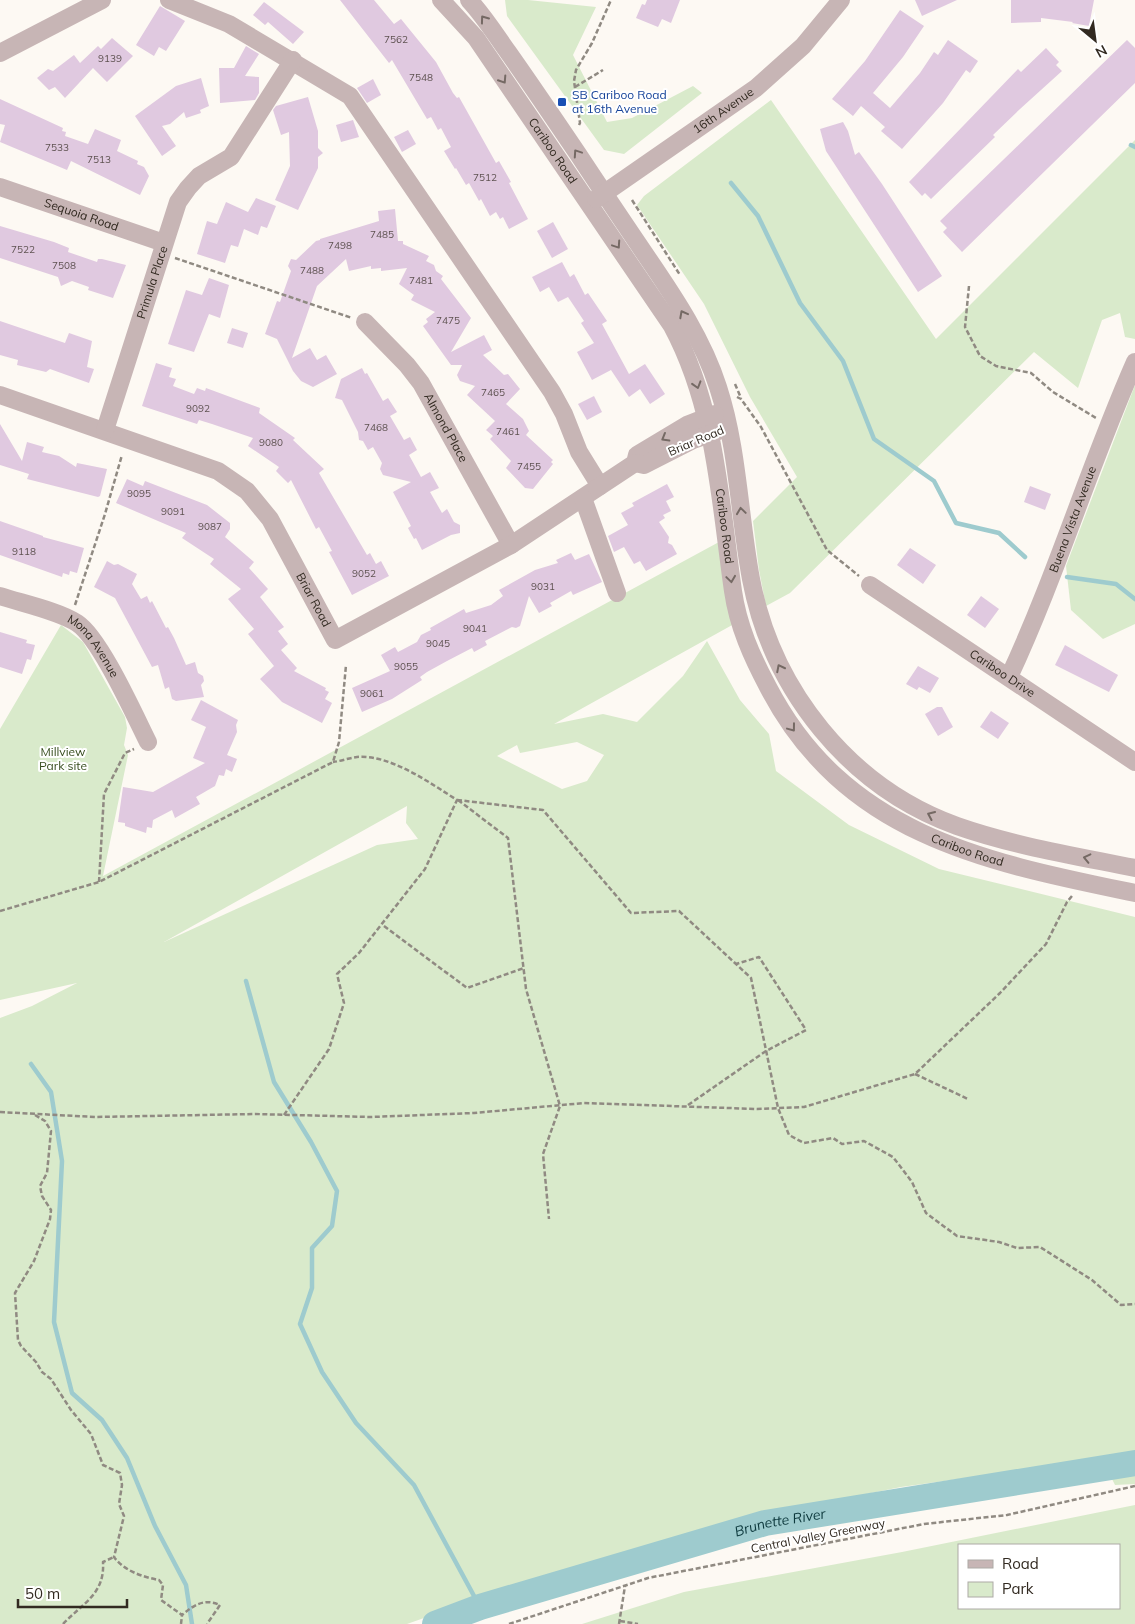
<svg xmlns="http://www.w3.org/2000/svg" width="1135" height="1624" font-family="Mulish,sans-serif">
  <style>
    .green { fill: #d9eacb; fill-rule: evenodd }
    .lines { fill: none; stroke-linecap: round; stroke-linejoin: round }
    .stream { stroke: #9ecbce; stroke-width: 4.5 }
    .river { stroke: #9ecbce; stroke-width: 26 }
    .building { fill: #e0c9e0 }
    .path { stroke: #908a82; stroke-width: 2.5; stroke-dasharray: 5 2.5; stroke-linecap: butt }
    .minor { stroke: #c7b5b5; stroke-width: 18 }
    .oneway { stroke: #756964 }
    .transit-dot { fill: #1a4fb4; stroke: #fff; stroke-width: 2 }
    .labels { text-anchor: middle; stroke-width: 4; stroke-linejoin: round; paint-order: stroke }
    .number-label { font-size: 10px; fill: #5e5251 }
    .transit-label { font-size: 12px; fill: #164399; stroke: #fff; text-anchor: start }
    .street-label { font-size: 12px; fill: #322a21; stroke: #fff }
    .park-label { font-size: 12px; fill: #374d1e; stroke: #fff }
    .water-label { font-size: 14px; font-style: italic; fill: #0c383c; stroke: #fff }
  </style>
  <rect width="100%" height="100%" fill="#fdf9f3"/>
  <g class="green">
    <path d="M 505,0 L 528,0 L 596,7 L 573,55 L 607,122 L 632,118 L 693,86 L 702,93 L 624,154 L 604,150 L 507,16 Z"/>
    <path d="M 771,100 L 936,339 L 1135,140 L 1135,339 L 1125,337 L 1120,313 L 1102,320 L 1078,388 L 1034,352 L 790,593 L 766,606 L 759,570 L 753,521 L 797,477 L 750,397 L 704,304 L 637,205 L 644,196 Z"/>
    <path d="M 1135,385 L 1135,624 L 1103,639 L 1071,610 L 1066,566 Z"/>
    <path d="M 719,542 L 734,624 L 554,724 L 603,714 L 637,722 L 683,676 L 707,641 L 740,700 L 769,734 L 776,771 L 849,825 L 939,869 L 1135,917 L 1135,1484 L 1115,1485 L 1102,1459 L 901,1487 L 797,1508 L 531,1580 L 407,1624 L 0,1624 L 0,1018 L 32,1006 L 77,983 L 0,1000 L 0,729 L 61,625 L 83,642 L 125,717 L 127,728 L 124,745 L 128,755 L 103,876 ZM 577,742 L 604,755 L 587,781 L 562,789 L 497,756 L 517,745 L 520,753 ZM 407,806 L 406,823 L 418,839 L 377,845 L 164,942 Z"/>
    <path d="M 1135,1505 L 1135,1624 L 582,1624 L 684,1592 L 902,1552 ZM 959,1545 L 1119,1545 L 1119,1608 L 959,1608 Z"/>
  </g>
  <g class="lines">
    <g class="stream">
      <path d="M 1131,145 L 1135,147"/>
      <path d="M 731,183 L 758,216 L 800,303 L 843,361 L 874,439 L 934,481 L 956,523 L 999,533 L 1025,557"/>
      <path d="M 1067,577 L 1116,584 L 1135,599"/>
      <path d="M 246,981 L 274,1082 L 311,1142 L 337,1191 L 332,1226 L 312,1248 L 312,1288 L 300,1324 L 322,1372 L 356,1423 L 414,1485 L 480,1607"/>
      <path d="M 31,1064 L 51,1092 L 62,1161 L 54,1322 L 72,1393 L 102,1420 L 127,1458 L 155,1526 L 186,1585 L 192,1624"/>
    </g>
    <path class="river" id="s1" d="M 435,1624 L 480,1607 L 765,1523 L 1135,1463"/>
  </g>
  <g class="building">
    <path d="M 340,0 L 374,0 L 394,24 L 401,19 L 436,62 L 453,93 L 457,98 L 459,97 L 496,163 L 499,161 L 511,182 L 509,183 L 528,219 L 509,229 L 503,217 L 500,219 L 496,212 L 490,216 L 481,199 L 479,201 L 469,183 L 466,185 L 456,168 L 455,169 L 444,151 L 451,147 L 441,128 L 438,130 L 431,117 L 427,119 L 392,60 L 389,63 Z"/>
    <path d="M 647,0 L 680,0 L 671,23 L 662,19 L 658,27 L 636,18 L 642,4 L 645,5 Z"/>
    <path d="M 915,0 L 957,0 L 922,16 Z"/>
    <path d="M 1011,0 L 1094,0 L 1089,26 L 1072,23 L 1073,22 L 1041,18 L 1041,22 L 1011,23 Z"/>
    <path d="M 264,2 L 304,32 L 293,44 L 268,22 L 265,25 L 253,15 Z"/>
    <path d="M 160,6 L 185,21 L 166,51 L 159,47 L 154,56 L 136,45 Z"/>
    <path d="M 900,10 L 924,26 L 903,57 L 873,93 L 890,108 L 920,73 L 934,52 L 938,55 L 948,40 L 978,61 L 970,73 L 966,70 L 943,103 L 902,149 L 881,131 L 885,127 L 861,106 L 853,116 L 832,99 L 865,61 Z"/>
    <path d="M 112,38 L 133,56 L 107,82 L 93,68 L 65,98 L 55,87 L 49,90 L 37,78 L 48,69 L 53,71 L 74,55 L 80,63 L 98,46 L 101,49 Z"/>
    <path d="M 1127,40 L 1135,48 L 1135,83 L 962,252 L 943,232 L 947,228 L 940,221 Z"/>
    <path d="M 246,46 L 259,54 L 245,76 L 259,77 L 259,93 L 255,100 L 220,103 L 219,68 L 234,68 Z"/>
    <path d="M 1046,48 L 1059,62 L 1056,65 L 1062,71 L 1020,109 L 993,135 L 995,137 L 931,199 L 925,193 L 922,196 L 909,182 L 1018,69 L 1021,72 Z"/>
    <path d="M 201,78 L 209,106 L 200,110 L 201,113 L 186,118 L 184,112 L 170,124 L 162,126 L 176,146 L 162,156 L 135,116 L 176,86 Z"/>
    <path d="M 373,79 L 381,95 L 367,103 L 357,88 Z"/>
    <path d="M 308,97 L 318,131 L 318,148 L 323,153 L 318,157 L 318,168 L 298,210 L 275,200 L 290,166 L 289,132 L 281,135 L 273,110 L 276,106 Z"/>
    <path d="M 0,99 L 63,128 L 62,131 L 66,132 L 65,136 L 88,144 L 95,129 L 121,140 L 117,151 L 138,161 L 137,164 L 144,167 L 149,176 L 140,195 L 71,161 L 67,170 L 0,142 L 5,125 L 0,124 Z"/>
    <path d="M 353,120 L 359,137 L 341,142 L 336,125 Z"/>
    <path d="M 843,122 L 848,131 L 855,155 L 859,152 L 882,184 L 942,276 L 918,292 L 826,151 L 820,129 Z"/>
    <path d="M 408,130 L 416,144 L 402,152 L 394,137 Z"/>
    <path d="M 256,198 L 276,206 L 267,228 L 261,226 L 258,235 L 244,229 L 238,247 L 231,245 L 225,263 L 197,254 L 207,221 L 217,224 L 226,202 L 248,212 Z"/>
    <path d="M 395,209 L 398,241 L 403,241 L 403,244 L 429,256 L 426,261 L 434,265 L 436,271 L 443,276 L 441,279 L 471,318 L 451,352 L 484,335 L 492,350 L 483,355 L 504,375 L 508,374 L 520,389 L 506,404 L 523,419 L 529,431 L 526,435 L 553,460 L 551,462 L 553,464 L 533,489 L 525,488 L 506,468 L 511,461 L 490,439 L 493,436 L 486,430 L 495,421 L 467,395 L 475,386 L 460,381 L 457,375 L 462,365 L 451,365 L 423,326 L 428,322 L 426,319 L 435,312 L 411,300 L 414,295 L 399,284 L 407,268 L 381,271 L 381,268 L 371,269 L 371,266 L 349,271 L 346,259 L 317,286 L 292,358 L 310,348 L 317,360 L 326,355 L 337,374 L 313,387 L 301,381 L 293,371 L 277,339 L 265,334 L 277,301 L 280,302 L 291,271 L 288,266 L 291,259 L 296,260 L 316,241 L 320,240 L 320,239 L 379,221 L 378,211 Z"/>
    <path d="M 553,222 L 568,249 L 552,258 L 537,231 Z"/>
    <path d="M 0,226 L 54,242 L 69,248 L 68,252 L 97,262 L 98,259 L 102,259 L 126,265 L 113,298 L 88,290 L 89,287 L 72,281 L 61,286 L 58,277 L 0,258 Z"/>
    <path d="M 562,262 L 570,277 L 574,274 L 585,295 L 588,293 L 607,321 L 602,324 L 629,374 L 645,364 L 665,394 L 650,404 L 640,389 L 629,397 L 611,370 L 592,380 L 577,352 L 594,343 L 581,323 L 584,321 L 568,297 L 558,302 L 549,287 L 540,292 L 532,277 Z"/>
    <path d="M 209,278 L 229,285 L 220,318 L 209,314 L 194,352 L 168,344 L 186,290 L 202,295 Z"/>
    <path d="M 0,321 L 65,343 L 69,333 L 92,341 L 87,367 L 94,369 L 89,383 L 50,369 L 46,372 L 17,365 L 18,360 L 0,355 Z"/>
    <path d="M 232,328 L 248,333 L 243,348 L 227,343 Z"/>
    <path d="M 156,363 L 172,368 L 169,377 L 176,379 L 173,386 L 194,394 L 197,388 L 205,391 L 206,388 L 260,408 L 259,413 L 295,438 L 293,440 L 324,469 L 319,473 L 367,555 L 370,553 L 376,564 L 381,561 L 389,576 L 352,595 L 329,552 L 332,551 L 319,527 L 316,529 L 291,480 L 288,483 L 276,471 L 279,467 L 248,446 L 253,438 L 212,424 L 199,420 L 197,424 L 142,406 Z"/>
    <path d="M 362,368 L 365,374 L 367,373 L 383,401 L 388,398 L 397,412 L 390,416 L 404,440 L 410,437 L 417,450 L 409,455 L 421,477 L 430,472 L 439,488 L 430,492 L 442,513 L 447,509 L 454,522 L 460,525 L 460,533 L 451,535 L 422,550 L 416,538 L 414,539 L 408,528 L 411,526 L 393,492 L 411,482 L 383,475 L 380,469 L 382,463 L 373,447 L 368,450 L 363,441 L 359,440 L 358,432 L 342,400 L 335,398 L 341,379 Z"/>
    <path d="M 594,396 L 602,412 L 587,420 L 578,404 Z"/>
    <path d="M 0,424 L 22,461 L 27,442 L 44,447 L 42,452 L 59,456 L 76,467 L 77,463 L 107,469 L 100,496 L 98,497 L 27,479 L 29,474 L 0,465 Z"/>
    <path d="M 127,479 L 143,486 L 145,481 L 207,505 L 230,523 L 230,529 L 225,537 L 254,562 L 249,568 L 268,589 L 260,597 L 284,627 L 278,631 L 288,644 L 281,650 L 297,668 L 294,671 L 326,688 L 325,690 L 329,692 L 325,699 L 332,703 L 322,723 L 282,702 L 260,679 L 274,666 L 248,634 L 254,629 L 228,599 L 241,589 L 210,564 L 214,559 L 182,538 L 186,533 L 116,503 Z"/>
    <path d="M 667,484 L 674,497 L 666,501 L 671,511 L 663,515 L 665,518 L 659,522 L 669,537 L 668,543 L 672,545 L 677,554 L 646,571 L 640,561 L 634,564 L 624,547 L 614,552 L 608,536 L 628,525 L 621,513 L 634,506 L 632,503 Z"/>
    <path d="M 1030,486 L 1051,494 L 1045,510 L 1024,502 Z"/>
    <path d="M 0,521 L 43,536 L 43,537 L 84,548 L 77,573 L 70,571 L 69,575 L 63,573 L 62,577 L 0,555 Z"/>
    <path d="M 910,548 L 936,565 L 923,584 L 897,565 Z"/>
    <path d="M 571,553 L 575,560 L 589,554 L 602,582 L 573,595 L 571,591 L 550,603 L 552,606 L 539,613 L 529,596 L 520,626 L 516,628 L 512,627 L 485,641 L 487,645 L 474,652 L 472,648 L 447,661 L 427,672 L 420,677 L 422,680 L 392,699 L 362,712 L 352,688 L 390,671 L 381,655 L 395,647 L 398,652 L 417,642 L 421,635 L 431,630 L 430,628 L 464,609 L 466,613 L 491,605 L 503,596 L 499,590 L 535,570 L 558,563 L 556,560 Z"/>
    <path d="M 107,561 L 114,565 L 118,564 L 137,574 L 132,584 L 141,599 L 147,596 L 150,603 L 152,601 L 166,628 L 168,627 L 174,638 L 186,665 L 195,662 L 198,673 L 203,676 L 204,681 L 201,685 L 204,697 L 176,701 L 172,699 L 169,687 L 165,689 L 158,665 L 152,667 L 115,598 L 94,587 Z"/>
    <path d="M 981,596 L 999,609 L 985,628 L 967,615 Z"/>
    <path d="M 0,632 L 27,640 L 26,643 L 35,645 L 31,660 L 27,659 L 22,674 L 0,667 Z"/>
    <path d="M 1065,645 L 1118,675 L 1109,692 L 1055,665 Z"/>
    <path d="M 918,666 L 939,678 L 930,693 L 919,687 L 917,690 L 906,684 Z"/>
    <path d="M 201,700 L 238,720 L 236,725 L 237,732 L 227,755 L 237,759 L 232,772 L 226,769 L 224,776 L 219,775 L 215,786 L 196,797 L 200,804 L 175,818 L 172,810 L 153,820 L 152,828 L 147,827 L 146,833 L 125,826 L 125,823 L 118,822 L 123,787 L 153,792 L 205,763 L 193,758 L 206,727 L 191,720 Z"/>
    <path d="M 937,707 L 942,707 L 953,727 L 938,736 L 925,714 Z"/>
    <path d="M 991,711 L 1009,723 L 998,739 L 980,727 Z"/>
  </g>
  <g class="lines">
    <g class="path">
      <path d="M 575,87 L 603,70"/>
      <path d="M 579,125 L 580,123 L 574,81 L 576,70 L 592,43 L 611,0"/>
      <path d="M 632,200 L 680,275"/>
      <path d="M 175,258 L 352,318"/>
      <path d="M 969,286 L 965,327 L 980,356 L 996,366 L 1031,373 L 1053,392 L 1096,418"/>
      <path d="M 735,384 L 741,398"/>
      <path d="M 737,397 L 741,399 L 761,427 L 827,550 L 859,576"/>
      <path d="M 75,605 L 105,514 L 122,455"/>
      <path d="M 457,800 L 543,810 L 631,913 L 679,911 L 751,978 L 778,1108 L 789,1135 L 804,1143 L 833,1138 L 842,1144 L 864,1141 L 893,1157 L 912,1182 L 926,1213 L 957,1236 L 999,1242 L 1017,1248 L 1040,1247 L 1092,1280 L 1121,1305 L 1135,1304"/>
      <path d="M 458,800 L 508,838 L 526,989 L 560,1106 L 543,1154 L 549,1219"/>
      <path d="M 99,882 L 104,794 L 125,753 L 134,749"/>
      <path d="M 0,911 L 99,882 L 333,762 L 339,742 L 346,665"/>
      <path d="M 384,926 L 467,988 L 524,968"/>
      <path d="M 915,1074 L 968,1099"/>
      <path d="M 688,1105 L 766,1051 L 806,1030 L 759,957 L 736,964"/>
      <path d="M 0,1112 L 95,1117 L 255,1114 L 371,1117 L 474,1113 L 584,1103 L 757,1109 L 804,1107 L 915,1074 L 1000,993 L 1046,944 L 1067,902 L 1072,896"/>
      <path d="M 35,1115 L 45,1121 L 51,1131 L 47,1173 L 40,1186 L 42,1196 L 51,1210 L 50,1219 L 34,1261 L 15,1293 L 18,1340 L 21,1346 L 36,1362 L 42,1372 L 51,1379 L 71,1410 L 91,1434 L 103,1465 L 120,1473 L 122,1485 L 119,1504 L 124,1516 L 114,1557 C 124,1571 143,1577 159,1580 L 163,1585 L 161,1600 L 182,1615 C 194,1605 204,1598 220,1605 L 207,1624"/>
      <path d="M 284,1115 L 329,1049 L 344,1003 L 337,974 L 359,953 L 425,869 L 457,800 C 430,783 390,754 357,757 C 349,758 341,761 333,762"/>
      <path d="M 620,1621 L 638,1624"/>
      <path d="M 63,1624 C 83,1603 105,1594 103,1562 L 114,1557"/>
      <path d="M 181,1624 L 182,1615"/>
      <path d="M 509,1624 L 648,1578 L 924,1524 L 1007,1515 L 1135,1486"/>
      <path d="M 619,1624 L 625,1586"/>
    </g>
    <g class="minor">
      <path d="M 169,0 L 229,24 L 350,96 L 552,392 L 564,414 L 579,452 L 600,486"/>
      <path id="s2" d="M 441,0 L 476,38 L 672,326 C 716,408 720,501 733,591 C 738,626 752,657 768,687 C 845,835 985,862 1135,893"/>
      <path d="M 469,0 C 484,16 495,34 508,52 C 532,86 555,120 578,154 C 601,189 624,223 647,257 C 675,298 703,340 718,387 C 738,448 739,515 751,579 C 772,690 849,787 957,826 C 1014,846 1076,856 1135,868"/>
      <path d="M 0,53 L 102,0"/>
      <path id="s3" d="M 0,187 L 164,243"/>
      <path id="s4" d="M 596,199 L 756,88 L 803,46 L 841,0"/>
      <path id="s5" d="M 365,322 L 407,365 L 421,383 L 511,545"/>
      <path id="s6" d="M 0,395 L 218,471 L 247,491 L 270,519 L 335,640 L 511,545 L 635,463 L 637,455 L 687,425 L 715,414"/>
      <path id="s7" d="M 105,430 L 178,202 L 188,188 L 199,176 L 231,157 L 293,60"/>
      <path d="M 635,463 L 644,465 L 693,440 L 721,430"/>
      <path d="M 583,498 L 617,593"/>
      <path id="s8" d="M 870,585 L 1135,762"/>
      <path id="s9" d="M 0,596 C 21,603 59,611 77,623 C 100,638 134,714 148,742"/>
      <path id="s10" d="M 1009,677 C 1057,574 1089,466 1135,362"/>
    </g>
  </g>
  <defs><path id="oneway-chevron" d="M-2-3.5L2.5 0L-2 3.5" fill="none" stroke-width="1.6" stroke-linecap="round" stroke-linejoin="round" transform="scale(1.25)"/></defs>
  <g class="oneway">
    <use href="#oneway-chevron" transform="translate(484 19) rotate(-126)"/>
    <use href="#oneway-chevron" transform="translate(503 80) rotate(57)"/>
    <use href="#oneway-chevron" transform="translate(577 153) rotate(-124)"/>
    <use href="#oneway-chevron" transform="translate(617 245) rotate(56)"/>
    <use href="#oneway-chevron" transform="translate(683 314) rotate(-118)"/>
    <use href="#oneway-chevron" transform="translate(697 385) rotate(73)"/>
    <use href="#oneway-chevron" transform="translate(665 438) rotate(150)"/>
    <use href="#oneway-chevron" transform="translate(741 511) rotate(-98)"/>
    <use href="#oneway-chevron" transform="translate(731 579) rotate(82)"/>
    <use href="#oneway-chevron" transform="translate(780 668) rotate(-117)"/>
    <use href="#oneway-chevron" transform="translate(792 728) rotate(53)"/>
    <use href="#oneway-chevron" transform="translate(931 815) rotate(-156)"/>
    <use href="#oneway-chevron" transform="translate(1087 858) rotate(-167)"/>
  </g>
  <rect class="transit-dot" x="557" y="97" width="10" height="10" rx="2.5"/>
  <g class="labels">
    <g class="number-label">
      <text x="396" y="43">7562</text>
      <text x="110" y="62">9139</text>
      <text x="421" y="81">7548</text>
      <text x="57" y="151">7533</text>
      <text x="99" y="163">7513</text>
      <text x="485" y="181">7512</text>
      <text x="382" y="238">7485</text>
      <text x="340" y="249">7498</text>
      <text x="23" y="253">7522</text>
      <text x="64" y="269">7508</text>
      <text x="312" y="274">7488</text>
      <text x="421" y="284">7481</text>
      <text x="448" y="324">7475</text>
      <text x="493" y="396">7465</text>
      <text x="198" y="412">9092</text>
      <text x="376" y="431">7468</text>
      <text x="508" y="435">7461</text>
      <text x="271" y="446">9080</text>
      <text x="529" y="470">7455</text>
      <text x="139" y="497">9095</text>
      <text x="173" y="515">9091</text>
      <text x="210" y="530">9087</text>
      <text x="24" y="555">9118</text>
      <text x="364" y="577">9052</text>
      <text x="543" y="590">9031</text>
      <text x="475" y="632">9041</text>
      <text x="438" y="647">9045</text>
      <text x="406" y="670">9055</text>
      <text x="372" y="697">9061</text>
    </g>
    <g class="transit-label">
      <text x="572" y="99">SB Cariboo Road<tspan x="572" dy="14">at 16th Avenue</tspan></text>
    </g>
    <g class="street-label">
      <text dy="4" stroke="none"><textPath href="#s4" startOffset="155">16th Avenue</textPath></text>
      <text dy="4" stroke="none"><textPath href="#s2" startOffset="188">Cariboo Road</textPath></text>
      <text dy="4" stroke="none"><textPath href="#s3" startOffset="86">Sequoia Road</textPath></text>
      <text dy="4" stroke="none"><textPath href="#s7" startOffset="155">Primula Place</textPath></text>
      <text dy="4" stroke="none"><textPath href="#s5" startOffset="134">Almond Place</textPath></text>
      <text transform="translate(696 441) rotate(-23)" y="4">Briar Road</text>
      <text dy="4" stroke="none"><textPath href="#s10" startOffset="170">Buena Vista Avenue</textPath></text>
      <text dy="4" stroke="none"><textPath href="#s2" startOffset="608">Cariboo Road</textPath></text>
      <text dy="4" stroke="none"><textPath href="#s6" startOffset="394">Briar Road</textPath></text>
      <text dy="4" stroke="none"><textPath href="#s9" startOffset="110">Mona Avenue</textPath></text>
      <text dy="4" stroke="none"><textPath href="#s8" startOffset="159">Cariboo Drive</textPath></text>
      <text dy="4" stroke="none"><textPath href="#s2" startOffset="1041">Cariboo Road</textPath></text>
      <text transform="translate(818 1536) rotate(-11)" y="4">Central Valley Greenway</text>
    </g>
    <g class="park-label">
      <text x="63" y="756">Millview<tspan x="63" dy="14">Park site</tspan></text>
    </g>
    <g class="water-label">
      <text dy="5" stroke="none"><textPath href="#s1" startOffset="360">Brunette River</textPath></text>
    </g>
  </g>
  <rect x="958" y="1544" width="162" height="65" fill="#ffffff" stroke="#adaaa6"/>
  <rect x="968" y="1560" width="25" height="8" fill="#c7b5b5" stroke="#adaaa6"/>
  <text x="1002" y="1569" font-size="15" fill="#322a21">Road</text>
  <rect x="968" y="1582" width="25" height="15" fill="#d9eacb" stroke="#adaaa6"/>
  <text x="1002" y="1594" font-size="15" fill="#322a21">Park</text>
  <g transform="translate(1095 40) rotate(151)" stroke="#ffffff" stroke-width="4" paint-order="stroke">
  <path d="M0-4L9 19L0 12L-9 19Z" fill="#322a21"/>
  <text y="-8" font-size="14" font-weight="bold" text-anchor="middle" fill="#322a21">N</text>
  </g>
  <path d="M18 1599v8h109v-8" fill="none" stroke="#322a21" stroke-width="2.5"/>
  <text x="25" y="1599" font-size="15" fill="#322a21" stroke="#ffffff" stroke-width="4" paint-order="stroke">50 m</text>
</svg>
